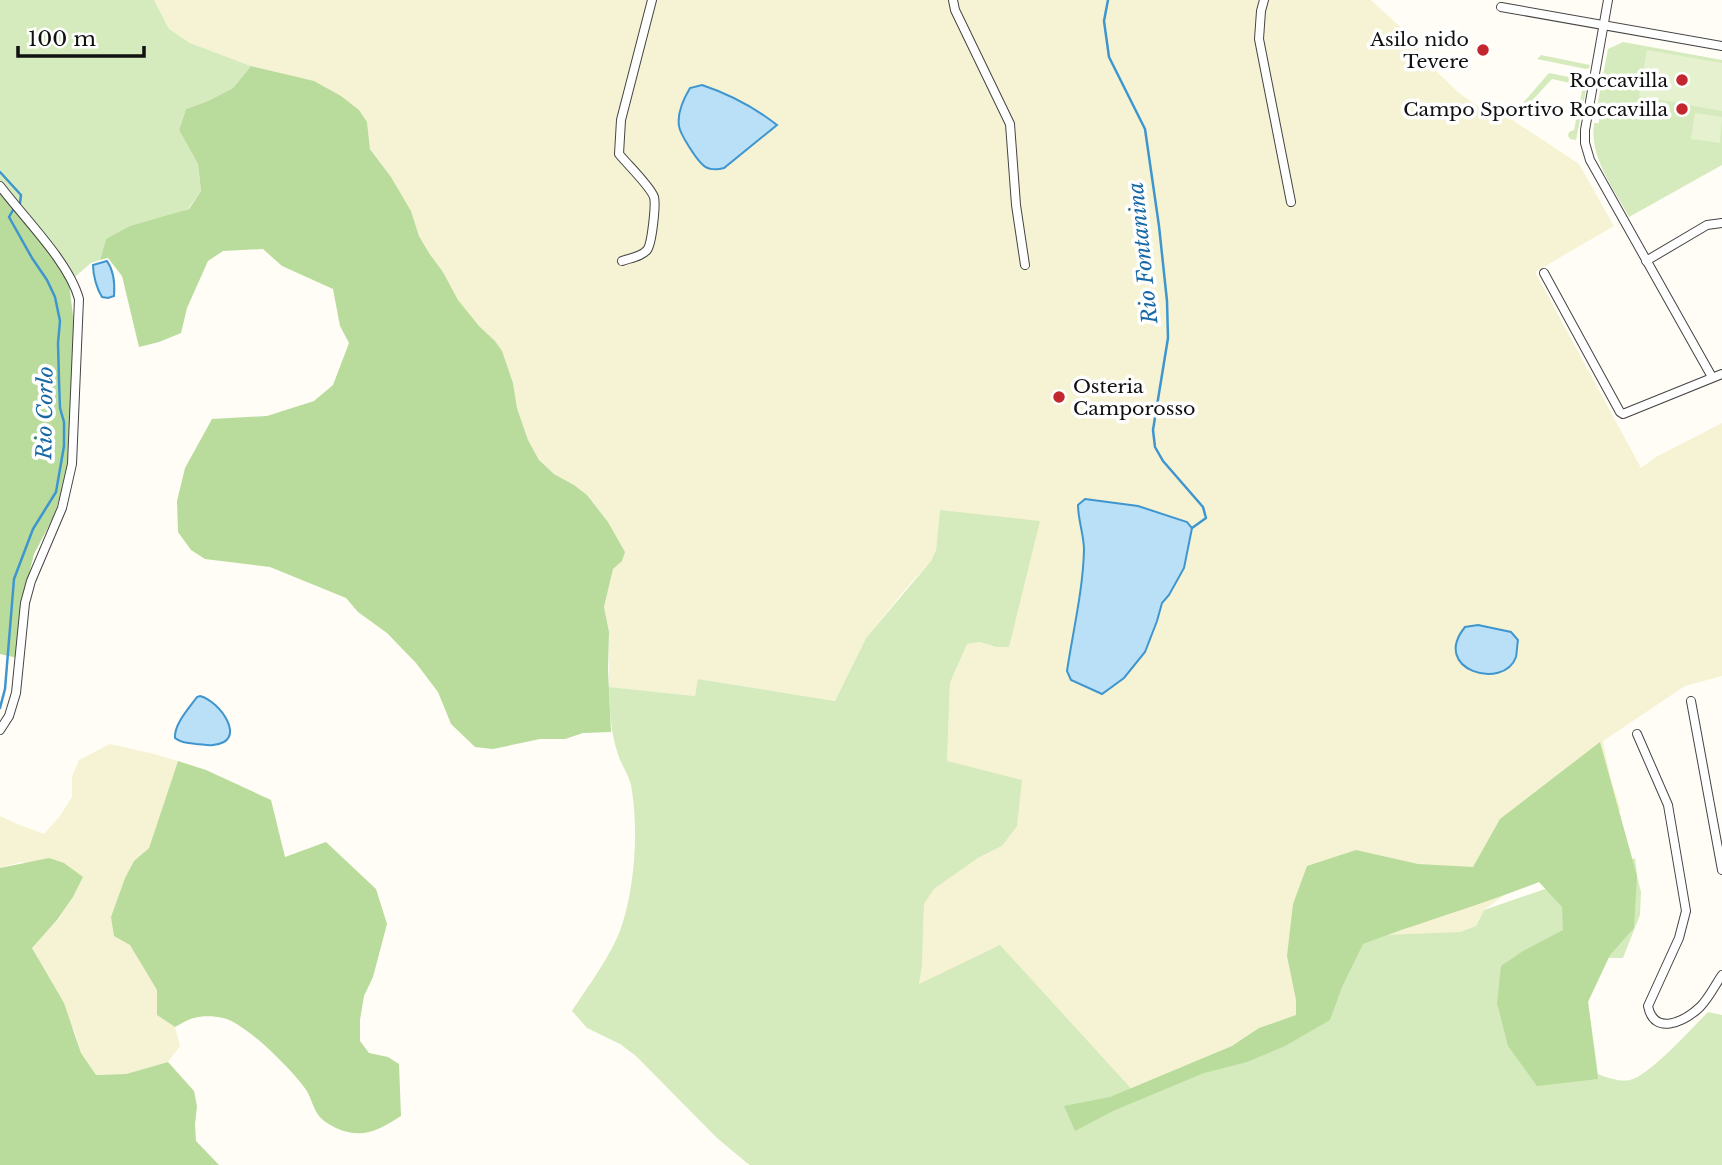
<svg xmlns="http://www.w3.org/2000/svg" width="1722" height="1165" font-family="'Libre Baskerville',serif">
  <style>
    .farmland { fill: #f6f3d4 }
    .green { fill: #d5ebbd }
    .forest { fill: #b9dc9c }
    .pitch { fill: #e6f2cf }
    .water { fill: #b9e0f7; stroke: #3f96cf; stroke-width: 2 }
    .lines { fill: none; stroke-linecap: round; stroke-linejoin: round }
    .stream { stroke: #3f96cf; stroke-width: 2.5 }
    .minor-casing { stroke: #444; stroke-width: 10 }
    .minor { stroke: #fff; stroke-width: 8 }
    .poi-dot { fill: #c4262e; stroke: #fff; stroke-width: 2.5 }
    .labels { text-anchor: middle; stroke-width: 7; stroke-linejoin: round; paint-order: stroke }
    .poi-label { font-size: 19px; fill: #111; stroke: #fff; text-anchor: end }
    .water-label { font-size: 21px; font-style: italic; fill: #1768a6; stroke: #fff }
  </style>
  <rect width="100%" height="100%" fill="#fffdf5"/>
  <g class="farmland">
    <path d="M 154,0 L 1371,0 L 1407,33 L 1431,66 L 1459,93 L 1490,115 L 1508,117 L 1579,164 L 1614,226 L 1535,272 L 1641,468 L 1656,457 L 1722,423 L 1722,676 L 1685,686 L 1603,741 L 1611,780 L 1621,810 L 1484,910 L 1476,926 L 1460,932 L 1330,1020 L 1136,1096 L 919,985 L 922,966 L 924,904 L 934,889 L 978,858 L 1002,846 L 1021,780 L 947,762 L 950,683 L 967,644 L 980,642 L 996,647 L 940,511 L 936,550 L 931,561 L 903,592 L 866,638 L 835,701 L 699,679 L 695,696 L 609,687 L 609,632 L 604,607 L 613,569 L 622,561 L 625,552 L 608,522 L 587,495 L 574,485 L 554,474 L 539,460 L 528,440 L 517,408 L 513,383 L 495,341 L 479,326 L 458,300 L 443,272 L 429,253 L 419,236 L 411,211 L 391,177 L 370,148 L 367,122 L 280,73 L 251,66 L 190,43 L 169,29 Z"/>
    <path d="M 110,744 L 154,754 L 178,761 L 149,848 L 134,861 L 125,878 L 111,918 L 130,944 L 158,990 L 157,1015 L 175,1027 L 180,1046 L 168,1062 L 126,1074 L 96,1075 L 81,1053 L 75,1032 L 32,947 L 58,920 L 73,897 L 83,877 L 22,862 L 0,868 L 0,816 L 20,825 L 44,834 L 60,816 L 72,797 L 72,777 L 79,760 Z"/>
  </g>
  <g class="green">
    <path d="M 0,0 L 154,0 L 169,29 L 190,43 L 251,66 L 233,88 L 208,101 L 186,109 L 179,130 L 198,164 L 201,191 L 188,209 L 106,239 L 100,260 L 91,263 L 69,282 L 0,186 Z"/>
    <path d="M 1623,42 L 1722,60 L 1722,165 L 1629,217 C 1614,189 1589,157 1594,123 L 1599,123 L 1599,118 L 1595,117 L 1608,49 Z"/>
    <path d="M 1541,55 L 1590,65 L 1589,68 L 1586,69 L 1537,59 Z"/>
    <path d="M 1549,73 L 1588,81 L 1576,140 L 1570,139 L 1568,136 L 1569,132 L 1574,130 L 1583,86 L 1552,79 L 1526,107 L 1522,104 Z"/>
    <path d="M 940,510 L 1040,521 L 1009,647 L 996,647 L 980,642 L 967,644 L 950,683 L 947,761 L 1022,780 L 1017,826 L 1002,846 L 978,858 L 934,889 L 924,904 L 922,966 L 919,984 L 1000,945 L 1137,1095 L 1296,1025 L 1355,936 L 1460,932 L 1476,926 L 1484,910 L 1635,858 L 1637,876 L 1641,892 L 1640,915 L 1623,958 L 1601,958 L 1588,1002 L 1598,1074 C 1608,1078 1619,1082 1630,1080 C 1649,1076 1693,1027 1708,1012 L 1722,1015 L 1722,1165 L 750,1165 L 747,1163 L 717,1138 L 636,1056 L 620,1044 L 587,1028 L 572,1011 C 588,986 611,956 621,928 C 635,887 639,829 631,785 C 628,773 620,763 617,751 C 610,730 610,709 609,687 L 695,696 L 698,679 L 835,701 L 866,638 L 931,561 L 936,550 Z"/>
  </g>
  <g class="forest">
    <path d="M 251,66 L 314,81 L 341,96 L 359,110 L 367,122 L 370,149 L 391,177 L 411,211 L 419,236 L 429,253 L 443,272 L 458,300 L 479,326 L 495,341 L 502,351 L 513,383 L 517,408 L 528,440 L 539,460 L 554,474 L 574,485 L 587,495 L 608,522 L 625,552 L 622,561 L 613,569 L 604,607 L 609,632 L 608,670 L 611,732 L 583,733 L 565,739 L 540,739 L 493,749 L 475,747 L 451,724 L 438,692 L 416,663 L 387,633 L 358,612 L 346,598 L 270,567 L 205,559 L 191,550 L 178,532 L 177,501 L 185,468 L 212,419 L 267,416 L 314,401 L 333,385 L 349,343 L 340,326 L 333,289 L 282,266 L 263,249 L 223,251 L 208,261 L 187,308 L 181,333 L 159,342 L 139,347 L 122,276 L 108,258 L 100,260 L 106,239 L 130,226 L 189,209 L 201,191 L 198,164 L 179,130 L 186,109 L 208,101 L 233,88 Z"/>
    <path d="M 0,186 L 38,232 L 69,282 L 74,325 L 71,465 L 53,518 L 34,554 L 29,574 L 22,659 L 0,654 Z"/>
    <path d="M 1600,742 L 1637,876 L 1634,928 L 1610,955 L 1588,1002 L 1598,1079 L 1537,1086 L 1508,1046 L 1497,1003 L 1501,966 L 1523,951 L 1563,930 L 1562,907 L 1539,882 C 1481,905 1421,922 1363,944 L 1342,987 L 1330,1020 L 1285,1046 L 1247,1062 L 1204,1073 L 1113,1111 L 1075,1131 L 1064,1106 L 1110,1097 L 1232,1046 L 1259,1028 L 1296,1015 L 1296,1000 L 1287,956 L 1293,904 L 1307,866 L 1356,850 L 1418,864 L 1473,867 L 1500,819 Z"/>
    <path d="M 178,761 L 206,770 L 271,800 L 285,857 L 326,842 L 376,889 L 387,924 L 373,977 L 364,996 L 360,1020 L 360,1041 L 369,1053 L 388,1057 L 399,1064 L 401,1116 C 379,1130 362,1140 336,1128 C 330,1125 323,1121 319,1116 C 312,1107 311,1095 304,1087 C 288,1066 251,1029 227,1019 C 218,1016 203,1015 194,1018 C 188,1019 181,1024 175,1027 L 157,1015 L 157,990 L 130,945 L 114,936 L 111,917 L 125,878 L 134,861 L 149,848 Z"/>
    <path d="M 49,858 L 64,863 L 83,877 L 73,897 L 57,920 L 32,948 L 64,1003 L 81,1053 L 96,1075 L 126,1074 L 168,1062 L 194,1091 L 197,1106 L 195,1124 L 196,1141 L 219,1165 L 0,1165 L 0,868 Z"/>
  </g>
  <g class="pitch">
    <path d="M 1647,50 L 1722,63 L 1722,111 L 1639,96 Z"/>
    <path d="M 1695,113 L 1722,117 L 1720,143 L 1691,139 Z"/>
  </g>
  <g class="water">
    <path d="M 702,85 C 729,94 754,107 777,125 L 724,168 C 717,170 708,170 703,165 C 696,159 680,134 679,126 C 677,113 684,98 690,88 Z"/>
    <path d="M 107,261 C 114,271 115,284 114,296 L 108,298 L 102,297 C 97,289 93,276 93,265 Z"/>
    <path d="M 1085,499 L 1138,506 L 1187,522 L 1192,528 L 1184,568 L 1169,595 L 1162,603 L 1157,621 L 1145,652 L 1124,678 L 1102,694 L 1071,680 L 1067,671 C 1073,631 1083,590 1084,550 C 1084,535 1078,520 1078,505 Z"/>
    <path d="M 1478,625 L 1511,632 L 1518,640 C 1517,645 1517,652 1516,657 C 1504,691 1430,670 1465,627 Z"/>
    <path d="M 200,696 C 220,701 249,742 213,745 C 208,746 201,744 196,744 C 188,743 181,743 175,738 C 174,724 189,708 197,697 Z"/>
  </g>
  <g class="lines">
    <g class="stream">
      <path d="M 1108,0 L 1104,21 L 1109,57 L 1145,129 L 1159,226 L 1167,301 L 1168,338 L 1153,430 L 1155,447 L 1163,461 L 1203,507 L 1206,518 L 1192,528"/>
      <path d="M 0,172 L 21,195 L 20,203 L 13,210 L 9,217 L 32,258 L 47,280 L 55,297 L 60,321 L 58,343 L 59,381 L 60,408 L 64,422 L 64,446 L 56,492 L 33,529 L 14,579 L 5,689 L 0,708"/>
    </g>
    <defs>
      <g id="minor">
        <path d="M 953,0 L 955,10 L 1010,124 L 1016,205 L 1025,265"/>
        <path d="M 1264,0 L 1261,11 L 1259,39 L 1291,202"/>
        <path d="M 1608,0 L 1585,130 L 1585,143 L 1590,160 L 1712,377"/>
        <path d="M 1501,7 L 1722,46"/>
        <path d="M 0,186 C 24,218 69,262 79,299 L 72,464 L 62,508 L 31,581 L 25,603 L 16,693 L 9,716 L 0,730"/>
        <path d="M 622,261 C 630,258 641,257 647,250 C 652,244 656,204 654,197 C 650,186 627,164 619,154 L 621,120 L 652,0"/>
        <path d="M 1646,261 L 1707,225 L 1722,223"/>
        <path d="M 1544,273 L 1620,412 L 1623,414 L 1722,374"/>
        <path d="M 1691,701 L 1722,870"/>
        <path d="M 1637,734 L 1668,805 L 1686,911 L 1679,938 L 1648,1006 C 1654,1037 1685,1021 1700,1007 C 1709,998 1715,985 1722,975"/>
      </g>
    </defs>
    <use href="#minor" class="minor-casing"/>
    <use href="#minor" class="minor"/>
  </g>
  <g class="poi-dot">
    <circle cx="1483" cy="50" r="7"/>
    <circle cx="1682" cy="80" r="7"/>
    <circle cx="1682" cy="109" r="7"/>
    <circle cx="1059" cy="397" r="7"/>
  </g>
  <g class="labels">
    <g class="poi-label">
      <text x="1469" y="46">Asilo nido<tspan x="1469" dy="22">Tevere</tspan></text>
      <text x="1668" y="87">Roccavilla</text>
      <text x="1668" y="116">Campo Sportivo Roccavilla</text>
      <text x="1073" y="393" text-anchor="start">Osteria<tspan x="1073" dy="22">Camporosso</tspan></text>
    </g>
    <g class="water-label">
      <text transform="translate(1143 253) rotate(-96)" y="7">Rio Fontanina</text>
      <text transform="translate(45 413) rotate(-89)" y="7">Rio Corlo</text>
    </g>
  </g>
  <path d="M18 46v10h126v-10" fill="none" stroke="#111111" stroke-width="3.5"/>
  <text x="28" y="46" font-size="21" fill="#111111" stroke="#ffffff" stroke-width="5" paint-order="stroke">100 m</text>
</svg>
